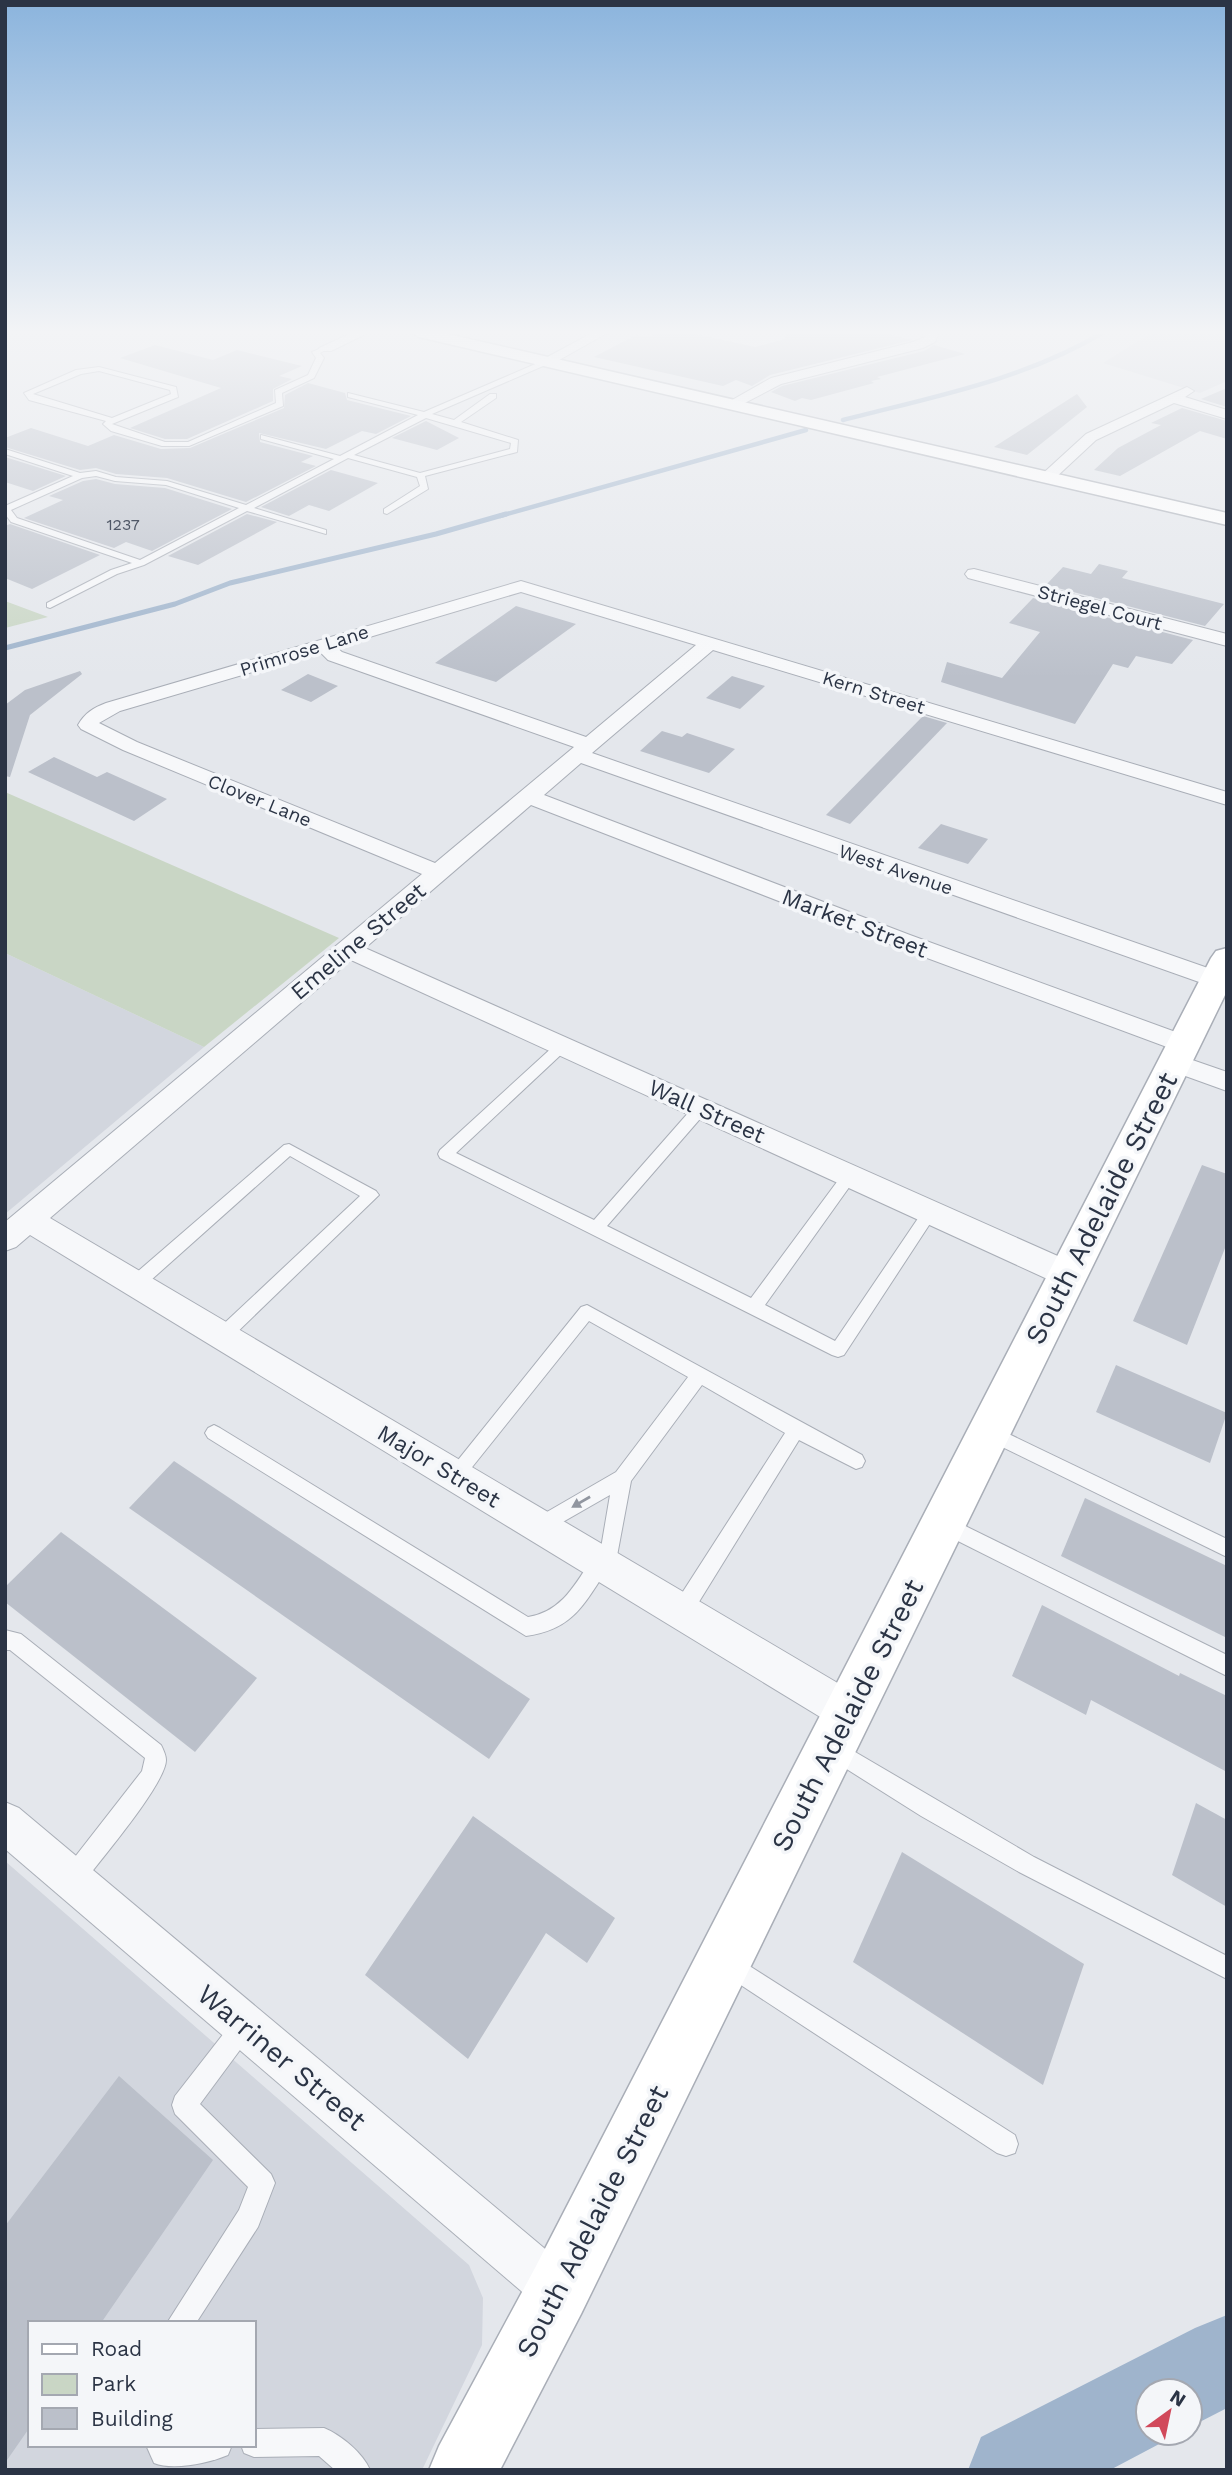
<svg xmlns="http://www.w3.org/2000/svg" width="1232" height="2475" font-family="'Work Sans',sans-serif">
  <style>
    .built { fill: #d2d6de; fill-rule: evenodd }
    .green { fill: #c9d6c5 }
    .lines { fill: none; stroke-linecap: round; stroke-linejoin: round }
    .stream-far1 { stroke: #9fb4cc; stroke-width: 4.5 }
    .stream { stroke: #9fb4cc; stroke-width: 5 }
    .river { fill: #9fb4cc; fill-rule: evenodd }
    .building { fill: #bbc0ca }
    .lane-casing { stroke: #a9aeb7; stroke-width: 2 }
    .street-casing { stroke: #a9aeb7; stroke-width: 2 }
    .secondary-casing { stroke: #a9aeb7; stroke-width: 3 }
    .lane { fill: #f7f8fa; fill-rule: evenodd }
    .street { fill: #f7f8fa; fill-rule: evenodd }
    .secondary { fill: #fff; fill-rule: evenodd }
    .oneway { fill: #9196a0 }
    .labels { text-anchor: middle; stroke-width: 7; stroke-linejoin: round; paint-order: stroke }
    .far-number-label { font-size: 16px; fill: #4f5766 }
    .far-street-label { font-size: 19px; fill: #2b3445; stroke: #f4f6f9 }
    .street-label { font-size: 23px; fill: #2b3445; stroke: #f4f6f9 }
    .near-street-label { font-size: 28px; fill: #2b3445; stroke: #f4f6f9 }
  </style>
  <rect width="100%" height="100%" fill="#e4e7ec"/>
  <g class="built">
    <path d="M 1153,332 L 1227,332 L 1227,381 L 1200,393 L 1103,363 Z"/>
    <path d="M 5,953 L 204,1047 L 5,1214 Z"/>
    <path d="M 5,1861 L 469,2265 L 483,2298 L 482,2345 L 422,2470 L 5,2470 ZM 30,2323 L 254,2323 L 254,2445 L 30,2445 Z"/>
  </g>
  <g class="green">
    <path d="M 5,601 L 48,617 L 5,628 Z"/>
    <path d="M 5,792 L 339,938 L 204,1047 L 5,953 Z"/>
  </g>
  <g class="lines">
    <g class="stream-far1">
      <path d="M 843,420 C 932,397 1024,380 1104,332"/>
      <path d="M 500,516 L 806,430"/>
    </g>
    <path class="stream" d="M 5,648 L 175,604 L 230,583 L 436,534 L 506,514"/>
    <path class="river" d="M 1227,2315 L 1227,2408 L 1190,2427 L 1190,2391 L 1148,2391 L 1148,2433 L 1180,2433 L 1110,2470 L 968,2470 L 981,2437 L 1195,2328 Z"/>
  </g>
  <g class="building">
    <path d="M 659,332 L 687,332 L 755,347 L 785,339 L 786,332 L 882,332 L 912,340 L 770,375 L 752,386 L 736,380 L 723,386 L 594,357 L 636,335 L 650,337 Z"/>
    <path d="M 155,345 L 213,360 L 237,350 L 302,366 L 279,376 L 292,379 L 273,389 L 273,401 L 187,439 L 165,439 L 130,428 L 221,388 L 120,358 Z"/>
    <path d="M 934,345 L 965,354 L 877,377 L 881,379 L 871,381 L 874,383 L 811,400 L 802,398 L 795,401 L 771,392 L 782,386 L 924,351 Z"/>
    <path d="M 308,383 L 345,393 L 347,400 L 411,416 L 376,434 L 362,431 L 326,449 L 259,433 L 260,442 L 313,456 L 301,462 L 316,466 L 246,502 L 167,478 L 116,474 L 96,468 L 80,470 L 5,447 L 5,438 L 31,428 L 88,446 L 114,435 L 161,449 L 190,448 L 284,408 L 285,395 Z"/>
    <path d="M 1227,388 L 1227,407 L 1201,399 Z"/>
    <path d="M 1077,394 L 1087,407 L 1027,455 L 994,447 Z"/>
    <path d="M 1182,408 L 1227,421 L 1227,439 L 1200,431 L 1120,476 L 1094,470 L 1118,448 L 1161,425 L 1151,423 Z"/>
    <path d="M 426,421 L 459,438 L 437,450 L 392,438 Z"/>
    <path d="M 5,457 L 66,476 L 33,491 L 5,482 Z"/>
    <path d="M 331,470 L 378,483 L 329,511 L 309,505 L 289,516 L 261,507 Z"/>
    <path d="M 96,479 L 115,484 L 165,488 L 232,509 L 152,551 L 126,542 L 114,548 L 24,518 L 63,500 L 49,496 L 83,481 Z"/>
    <path d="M 247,514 L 277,522 L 198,565 L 168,556 Z"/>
    <path d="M 10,524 L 100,555 L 32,589 L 5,578 L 5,526 Z"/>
    <path d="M 1099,564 L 1128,571 L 1122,578 L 1224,604 L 1205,626 L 1046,585 L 1063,567 L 1091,574 Z"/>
    <path d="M 1033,598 L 1193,640 L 1172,664 L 1136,656 L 1128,668 L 1113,664 L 1075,724 L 941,682 L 947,662 L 1002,678 L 1040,632 L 1009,623 Z"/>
    <path d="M 516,606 L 576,624 L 496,682 L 435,663 Z"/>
    <path d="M 80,671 L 82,674 L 30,715 L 10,777 L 5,776 L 5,705 L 25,690 Z"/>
    <path d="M 308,674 L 338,686 L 311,702 L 281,690 Z"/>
    <path d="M 732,676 L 765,686 L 740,709 L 706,698 Z"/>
    <path d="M 923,716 L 947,723 L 850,824 L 826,815 Z"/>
    <path d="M 662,731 L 682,737 L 687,733 L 735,749 L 709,773 L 640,751 Z"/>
    <path d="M 54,757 L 97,777 L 107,772 L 167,799 L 134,821 L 28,772 Z"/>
    <path d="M 941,824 L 988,839 L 968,864 L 918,848 Z"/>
    <path d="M 1202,1165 L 1227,1174 L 1227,1243 L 1187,1345 L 1133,1321 Z"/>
    <path d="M 1116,1365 L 1227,1413 L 1210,1463 L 1096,1412 Z"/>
    <path d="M 174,1461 L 530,1699 L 489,1759 L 129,1508 Z"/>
    <path d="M 1085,1498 L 1227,1566 L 1227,1638 L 1061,1556 Z"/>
    <path d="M 61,1532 L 257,1678 L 195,1752 L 5,1602 L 5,1587 Z"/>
    <path d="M 1042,1605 L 1179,1676 L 1180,1673 L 1227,1696 L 1227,1772 L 1091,1700 L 1086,1715 L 1012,1676 Z"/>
    <path d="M 1196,1803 L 1227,1820 L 1227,1907 L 1172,1875 Z"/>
    <path d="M 473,1816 L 615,1918 L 587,1963 L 546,1933 L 468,2059 L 365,1975 Z"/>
    <path d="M 902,1852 L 1084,1964 L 1043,2085 L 853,1962 Z"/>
    <path d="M 119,2076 L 213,2160 L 101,2323 L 30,2323 L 30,2427 L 5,2463 L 5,2226 Z"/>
  </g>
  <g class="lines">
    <defs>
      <g id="lane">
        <path d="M 326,346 L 329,348 L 320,353 L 324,358 L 314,378 L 282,393 L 283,406 L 189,446 L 162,446 L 111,431 L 103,424 L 106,421 L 29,400 L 24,393 L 76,370 L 99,367 L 176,387 L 178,397 L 112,424 L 165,442 L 188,442 L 276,403 L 275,390 L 308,375 L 316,358 L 312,352 ZM 99,371 L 170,390 L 171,394 L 112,418 L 33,394 L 81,374 Z"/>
        <path d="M 547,359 L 550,363 L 432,414 L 454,420 L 490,394 L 496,394 L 496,398 L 461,422 L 518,440 L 517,452 L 425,476 L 428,489 L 387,514 L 384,513 L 384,509 L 420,486 L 417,477 L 348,458 L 254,508 L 326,530 L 326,534 L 247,511 L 144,565 L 117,574 L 50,608 L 47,607 L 47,603 L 111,570 L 132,563 L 11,522 L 5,514 L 5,506 L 73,476 L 5,454 L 5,449 L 80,473 L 96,471 L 116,477 L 167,481 L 246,505 L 334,459 L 261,439 L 261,435 L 340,456 L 418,415 L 348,397 L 348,393 L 424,412 ZM 426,418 L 511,443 L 510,449 L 420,473 L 354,455 ZM 96,476 L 115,481 L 166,485 L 239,508 L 140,560 L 17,518 L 11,510 L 82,478 Z"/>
        <path d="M 561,1042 L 566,1044 L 568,1047 L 566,1050 L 456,1153 L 594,1220 L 696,1104 L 706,1104 L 708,1108 L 706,1112 L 607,1226 L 751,1298 L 845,1171 L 855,1171 L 858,1175 L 855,1179 L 765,1305 L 835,1341 L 925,1208 L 935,1208 L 938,1212 L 935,1216 L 844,1355 L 838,1357 L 832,1355 L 440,1158 L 438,1154 L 440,1150 L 556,1044 Z"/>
        <path d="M 289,1144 L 376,1191 L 379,1195 L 228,1341 L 222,1343 L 216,1341 L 214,1336 L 216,1331 L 360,1196 L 290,1156 L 141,1289 L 129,1289 L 127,1284 L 129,1279 L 284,1145 Z"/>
        <path d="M 587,1305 L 862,1455 L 865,1461 L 862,1467 L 856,1469 L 799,1440 L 689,1618 L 682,1620 L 675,1618 L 672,1611 L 675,1604 L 785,1433 L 702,1385 L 631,1481 L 614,1572 L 604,1574 C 582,1608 570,1630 526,1636 L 208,1438 L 205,1433 L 208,1428 L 214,1425 L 220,1428 L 528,1617 C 562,1612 576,1583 593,1557 L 600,1554 L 610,1495 L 540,1535 L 533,1532 L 531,1526 L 533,1520 L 616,1472 L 688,1377 L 589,1321 L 461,1481 L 455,1483 L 449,1481 L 446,1475 L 581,1307 Z"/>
        <path d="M 990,1425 L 1227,1539 L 1227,1557 L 984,1438 L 981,1433 L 984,1428 Z"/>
        <path d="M 945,1516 L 1227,1655 L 1227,1676 L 938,1531 L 936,1525 L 938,1519 Z"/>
        <path d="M 5,1630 L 21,1634 L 161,1745 C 163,1749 166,1755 166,1760 C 166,1784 97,1864 80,1887 L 72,1890 L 64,1887 L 61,1879 L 64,1871 L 142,1771 L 145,1758 L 10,1650 L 5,1650 Z"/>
        <path d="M 833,1739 L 1034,1857 L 1227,1956 L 1227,1979 L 1019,1872 L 921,1816 L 826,1756 L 823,1749 L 826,1742 Z"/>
        <path d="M 729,1953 L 1015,2135 L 1018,2144 L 1015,2153 L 1006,2156 L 997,2153 L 721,1972 L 718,1964 L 721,1956 Z"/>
        <path d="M 243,2015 L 251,2019 L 255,2027 L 251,2035 L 200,2104 L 271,2174 L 275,2183 L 258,2227 L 196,2323 L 167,2323 L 239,2210 L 248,2187 L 175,2114 L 172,2105 L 175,2096 L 235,2019 Z"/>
        <path d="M 324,2428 C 341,2435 363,2453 370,2470 L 335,2470 L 319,2456 L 254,2457 L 244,2453 L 241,2445 L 254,2445 L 254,2429 Z"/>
        <path d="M 146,2445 L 232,2445 L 228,2455 C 209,2463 173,2471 154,2463 Z"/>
      </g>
      <g id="street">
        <path d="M 354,332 L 370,332 L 331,351 L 321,351 L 319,348 Z"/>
        <path d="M 594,332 L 609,332 L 552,364 L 542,364 L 540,361 Z"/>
        <path d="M 927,332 L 939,332 L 935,342 L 923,348 L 781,384 L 737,407 L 732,408 L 725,404 L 771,378 L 913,342 L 925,337 Z"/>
        <path d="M 1187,387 L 1194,391 L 1185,397 L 1227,410 L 1227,419 L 1174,403 L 1096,440 L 1053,480 L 1041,480 L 1039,477 L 1086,434 Z"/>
        <path d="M 974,569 L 1227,634 L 1227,646 L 968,578 L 965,574 L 968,570 Z"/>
        <path d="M 521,581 L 1227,792 L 1227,805 L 713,650 L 592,753 L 1225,974 L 1227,983 L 1216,988 L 581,763 L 544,795 L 910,935 L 1192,1038 L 1196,1044 L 1192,1050 L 1183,1053 L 892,945 L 531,805 L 365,948 L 1078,1265 L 1082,1274 L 1078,1283 L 1067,1286 L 1056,1283 L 351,960 L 50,1218 L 863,1698 L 868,1712 L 863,1726 L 849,1731 L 835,1726 L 30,1235 L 16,1247 L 5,1251 L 5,1222 L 422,874 L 123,750 L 81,729 L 78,725 C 85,713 93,708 106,703 ZM 521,592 L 696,645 L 586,737 L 342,652 L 336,647 ZM 320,652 L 328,660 L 574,747 L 435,863 L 137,742 L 99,723 L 120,711 Z"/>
        <path d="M 1175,1054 L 1227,1072 L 1227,1091 L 1166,1069 L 1162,1063 L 1166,1057 Z"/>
        <path d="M 5,1802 L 19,1808 L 575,2274 L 583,2291 L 575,2308 L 558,2316 L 541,2308 L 5,1849 Z"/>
      </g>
      <g id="secondary">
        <path d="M 411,332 L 439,332 L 1227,513 L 1227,525 L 419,337 Z"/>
        <path d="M 1227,948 L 1227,991 L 581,2314 L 500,2470 L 429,2470 L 439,2446 L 535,2268 L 1211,958 L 1216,951 Z"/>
      </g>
    </defs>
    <use href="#lane" class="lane-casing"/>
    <use href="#street" class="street-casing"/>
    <use href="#secondary" class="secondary-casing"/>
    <use href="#lane" class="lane"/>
    <use href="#street" class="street"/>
    <use href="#secondary" class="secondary"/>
  </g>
  <defs><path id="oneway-solid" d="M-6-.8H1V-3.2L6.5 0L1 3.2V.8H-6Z" transform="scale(1.75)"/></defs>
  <use class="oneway" href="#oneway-solid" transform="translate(581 1502) rotate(150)"/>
  <linearGradient id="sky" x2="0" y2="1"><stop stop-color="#8bb4dd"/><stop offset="0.49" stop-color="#f3f4f6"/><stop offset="1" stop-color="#f3f4f6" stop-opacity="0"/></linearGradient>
  <rect width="1232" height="678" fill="url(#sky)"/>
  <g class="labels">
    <g class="far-number-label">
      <text x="123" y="530">1237</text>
    </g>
    <g class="far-street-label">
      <text transform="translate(1100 607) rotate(15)" y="7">Striegel Court</text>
      <text transform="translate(304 650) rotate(-17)" y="7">Primrose Lane</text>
      <text transform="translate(874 692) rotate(17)" y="7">Kern Street</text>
      <text transform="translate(260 800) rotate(22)" y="7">Clover Lane</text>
      <text transform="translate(896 869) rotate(19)" y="7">West Avenue</text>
    </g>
    <g class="street-label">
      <text transform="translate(855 923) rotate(21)" y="8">Market Street</text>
      <text transform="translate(358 941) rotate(-40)" y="8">Emeline Street</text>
      <text transform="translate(707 1111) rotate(24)" y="8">Wall Street</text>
      <text transform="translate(439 1466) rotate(31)" y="8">Major Street</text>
    </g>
    <g class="near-street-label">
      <text transform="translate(1101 1208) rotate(-63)" y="10">South Adelaide Street</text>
      <text transform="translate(847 1715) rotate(-63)" y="10">South Adelaide Street</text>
      <text transform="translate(282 2057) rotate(40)" y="10">Warriner Street</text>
      <text transform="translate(592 2221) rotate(-63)" y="10">South Adelaide Street</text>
    </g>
  </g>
  <rect width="1232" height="2475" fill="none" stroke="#2b3445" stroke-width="14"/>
  <rect x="28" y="2321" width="228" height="126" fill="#f4f6f9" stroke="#a4a8b1" stroke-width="2"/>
  <rect x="42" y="2344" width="35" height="10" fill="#ffffff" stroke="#a4a8b1" stroke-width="2"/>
  <text x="91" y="2356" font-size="21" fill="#2b3445">Road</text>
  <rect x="42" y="2374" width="35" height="21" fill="#c9d6c5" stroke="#a4a8b1" stroke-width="2"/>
  <text x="91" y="2391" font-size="21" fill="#2b3445">Park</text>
  <rect x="42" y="2408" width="35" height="21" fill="#bbc0ca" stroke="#a4a8b1" stroke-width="2"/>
  <text x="91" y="2426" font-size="21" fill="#2b3445">Building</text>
  <g transform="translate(1169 2412) rotate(33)"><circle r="33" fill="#f4f6f9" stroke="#a4a8b1" stroke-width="2"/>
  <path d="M0-5L12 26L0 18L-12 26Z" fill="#d1495b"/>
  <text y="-10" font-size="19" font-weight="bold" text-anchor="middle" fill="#2b3445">N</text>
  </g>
</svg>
